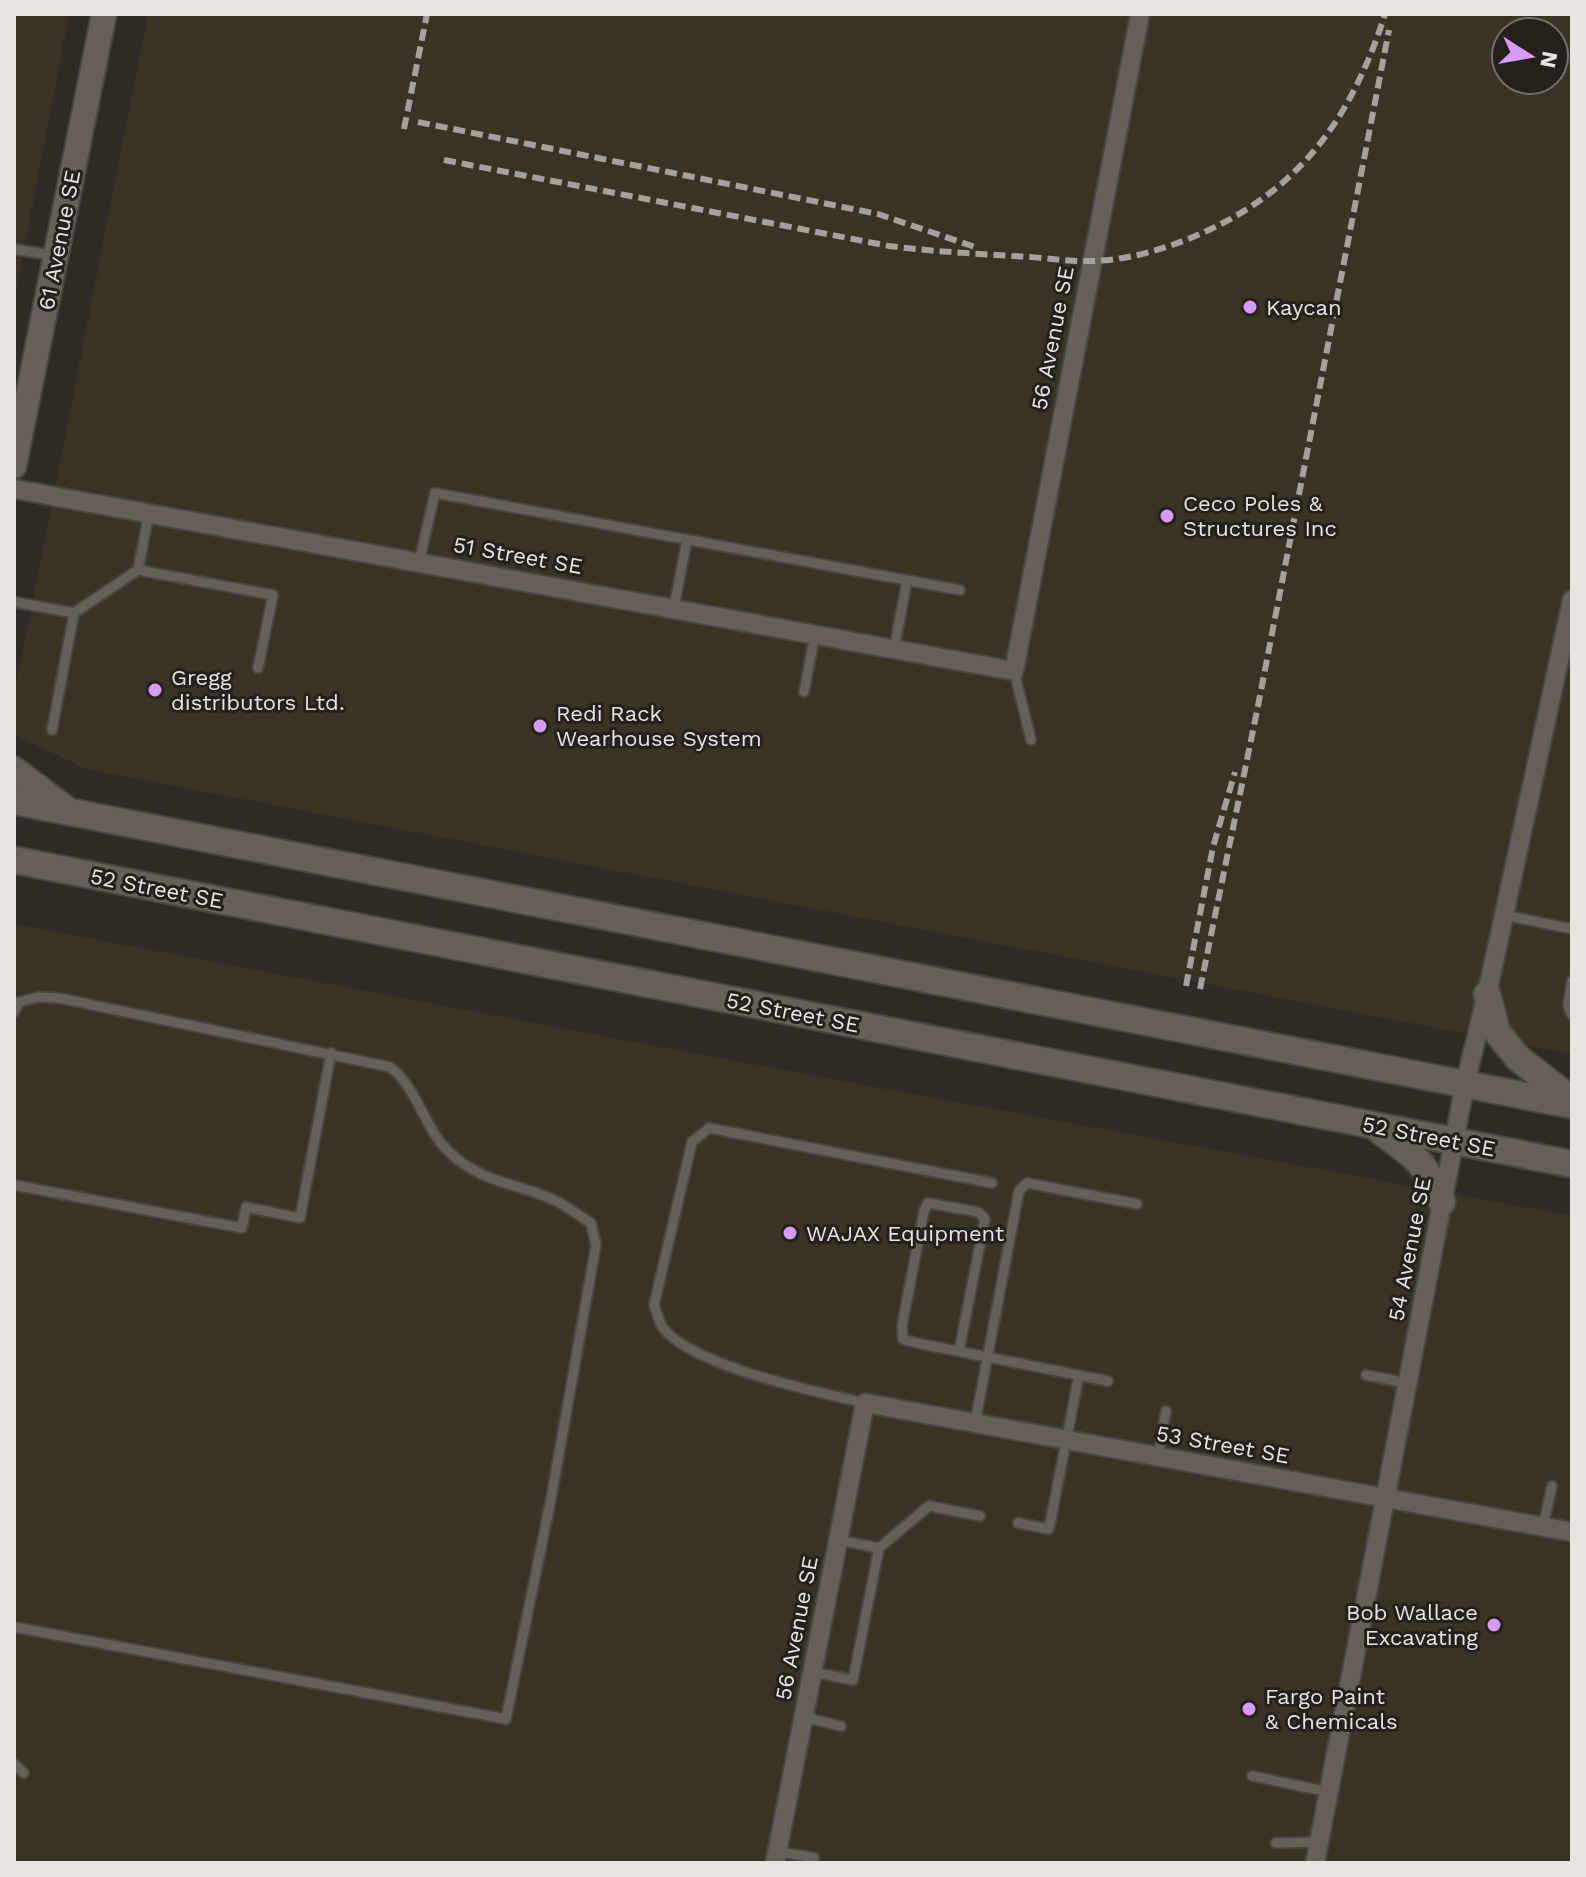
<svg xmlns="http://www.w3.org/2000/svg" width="1586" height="1877" font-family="'Work Sans',sans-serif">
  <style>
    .built { fill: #3b3226; fill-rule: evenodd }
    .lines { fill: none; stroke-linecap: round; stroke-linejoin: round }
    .service-casing { stroke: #494540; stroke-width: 13 }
    .minor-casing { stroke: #494540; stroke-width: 22 }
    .tertiary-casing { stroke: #494540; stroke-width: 28 }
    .secondary-casing { stroke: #494540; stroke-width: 30 }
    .service { stroke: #666058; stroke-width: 9 }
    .minor { stroke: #666058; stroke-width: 18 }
    .tertiary { stroke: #666058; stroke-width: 24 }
    .secondary { stroke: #666058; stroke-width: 26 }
    .rail { stroke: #a5a19c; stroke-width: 6; stroke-dasharray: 12 6; stroke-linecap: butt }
    .poi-dot { fill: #d69bfa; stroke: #25211a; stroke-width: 3 }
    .labels { text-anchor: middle; stroke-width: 6; stroke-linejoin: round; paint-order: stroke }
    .street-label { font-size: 22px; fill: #e8e5e1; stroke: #25211a }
    .poi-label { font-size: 22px; fill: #e8e5e1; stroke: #25211a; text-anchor: start }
  </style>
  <rect width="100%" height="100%" fill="#2f2a23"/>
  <g class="built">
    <path d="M 14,14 L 69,14 L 14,303 Z"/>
    <path d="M 148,14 L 1572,14 L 1572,1054 L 86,769 L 14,735 L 14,696 ZM 1506,32 L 1554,32 L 1554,80 L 1506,80 Z"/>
    <path d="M 14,924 L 665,1048 L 1572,1216 L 1572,1863 L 14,1863 Z"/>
  </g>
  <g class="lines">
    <defs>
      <g id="service">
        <path d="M 14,249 L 56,256"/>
        <path d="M 419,562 L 435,493 L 960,590"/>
        <path d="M 138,570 L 273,595 L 258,668"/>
        <path d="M 14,602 L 74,613 L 138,570 L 149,513"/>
        <path d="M 674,607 L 687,540"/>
        <path d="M 894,649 L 907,581"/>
        <path d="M 1014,671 L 1031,740"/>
        <path d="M 804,692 L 815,634"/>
        <path d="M 52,730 L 74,613"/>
        <path d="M 1504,915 L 1572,929"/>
        <path d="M 1572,981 L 1568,1005 L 1572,1015"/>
        <path d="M 14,1012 L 19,1002 L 39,997 L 59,998 L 390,1067 C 417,1087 424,1128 449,1152 C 483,1184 515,1182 554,1200 C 567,1206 579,1216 591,1223 L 596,1245 L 551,1499 L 506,1719 L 14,1627"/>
        <path d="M 14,1185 L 242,1228 L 246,1207 L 300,1218 L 331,1053"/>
        <path d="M 959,1351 L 985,1219 L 978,1212 L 928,1203 L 924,1211 L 902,1326 L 903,1339 L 917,1343 L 1108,1381"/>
        <path d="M 1366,1375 L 1407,1383"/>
        <path d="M 865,1403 C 817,1392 692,1366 663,1328 C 659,1322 657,1312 654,1305 L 692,1142 L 709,1128 L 992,1183"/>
        <path d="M 975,1423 L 1019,1191 L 1027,1183 L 1137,1204"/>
        <path d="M 1158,1457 L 1166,1411"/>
        <path d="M 1018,1523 L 1049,1529 L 1079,1375"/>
        <path d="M 1543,1527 L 1552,1486"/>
        <path d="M 838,1540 L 879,1548"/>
        <path d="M 812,1672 L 853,1680 L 879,1548 L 929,1506 L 980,1516"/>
        <path d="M 803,1717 L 841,1726"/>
        <path d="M 14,1764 L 24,1773"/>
        <path d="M 1252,1776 L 1329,1792"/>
        <path d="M 1276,1843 L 1319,1842"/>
        <path d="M 777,1851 L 814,1858"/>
      </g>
      <g id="minor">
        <path d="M 14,489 L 1014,671 L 1140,14"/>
        <path d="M 775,1863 L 865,1403 L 1572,1532"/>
        <path d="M 1315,1863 L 1465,1084 L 1487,994 L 1572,600"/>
      </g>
      <path id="tertiary" d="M 14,466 L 104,14"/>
      <g id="secondary">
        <path d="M 14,770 L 64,808"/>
        <path d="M 14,801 L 1572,1105"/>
        <path d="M 14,860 L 1572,1164"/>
        <path d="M 1487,994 L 1497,1032 L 1518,1058 L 1572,1100"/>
        <path d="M 1380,1131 C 1416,1157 1424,1161 1442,1202"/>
      </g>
    </defs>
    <use href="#service" class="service-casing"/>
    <use href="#minor" class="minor-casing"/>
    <use href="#tertiary" class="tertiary-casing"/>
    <use href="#secondary" class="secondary-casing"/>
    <use href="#service" class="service"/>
    <use href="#minor" class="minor"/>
    <use href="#tertiary" class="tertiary"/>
    <use href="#secondary" class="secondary"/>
    <g class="rail">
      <path d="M 418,122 L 878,214 L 975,247"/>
      <path d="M 404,129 L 427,14"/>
      <path d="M 444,160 L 889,246 C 936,252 982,254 1028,257 C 1049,258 1069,262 1089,261 C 1121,261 1154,252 1183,241 C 1294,198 1350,124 1385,14"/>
      <path d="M 1186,986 L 1213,847 L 1235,772"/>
      <path d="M 1200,989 L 1257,711 L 1389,30"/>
    </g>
  </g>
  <g class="poi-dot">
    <circle cx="1250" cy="307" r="8"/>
    <circle cx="1167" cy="516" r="8"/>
    <circle cx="155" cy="690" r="8"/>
    <circle cx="540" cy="726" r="8"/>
    <circle cx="790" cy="1233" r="8"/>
    <circle cx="1494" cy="1625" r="8"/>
    <circle cx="1249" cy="1709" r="8"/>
  </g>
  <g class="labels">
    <g class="street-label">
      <text transform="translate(59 240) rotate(-79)" y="8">61 Avenue SE</text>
      <text transform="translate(1052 338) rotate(-79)" y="8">56 Avenue SE</text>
      <text transform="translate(518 555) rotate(10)" y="8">51 Street SE</text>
      <text transform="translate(157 888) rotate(11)" y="8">52 Street SE</text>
      <text transform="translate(793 1012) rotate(11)" y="8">52 Street SE</text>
      <text transform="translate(1429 1136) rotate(11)" y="8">52 Street SE</text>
      <text transform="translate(1409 1249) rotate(-79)" y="8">54 Avenue SE</text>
      <text transform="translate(1223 1444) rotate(10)" y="8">53 Street SE</text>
      <text transform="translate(796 1628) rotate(-79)" y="8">56 Avenue SE</text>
    </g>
    <g class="poi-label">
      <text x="1266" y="315">Kaycan</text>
      <text x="1183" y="511">Ceco Poles &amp;<tspan x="1183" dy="25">Structures Inc</tspan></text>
      <text x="171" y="685">Gregg<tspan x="171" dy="25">distributors Ltd.</tspan></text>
      <text x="556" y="721">Redi Rack<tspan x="556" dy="25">Wearhouse System</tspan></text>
      <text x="806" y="1241">WAJAX Equipment</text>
      <text x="1478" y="1620" text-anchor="end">Bob Wallace<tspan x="1478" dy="25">Excavating</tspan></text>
      <text x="1265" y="1704">Fargo Paint<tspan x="1265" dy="25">&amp; Chemicals</tspan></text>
    </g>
  </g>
  <rect width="1586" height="1877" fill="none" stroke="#e8e5e1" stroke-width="32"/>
  <g transform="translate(1530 56) rotate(101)"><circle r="38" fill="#25211a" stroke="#736f6a" stroke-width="2"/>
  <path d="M0-6L14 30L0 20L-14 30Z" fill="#d69bfa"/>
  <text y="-12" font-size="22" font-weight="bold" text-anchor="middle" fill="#e8e5e1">N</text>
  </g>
</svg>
